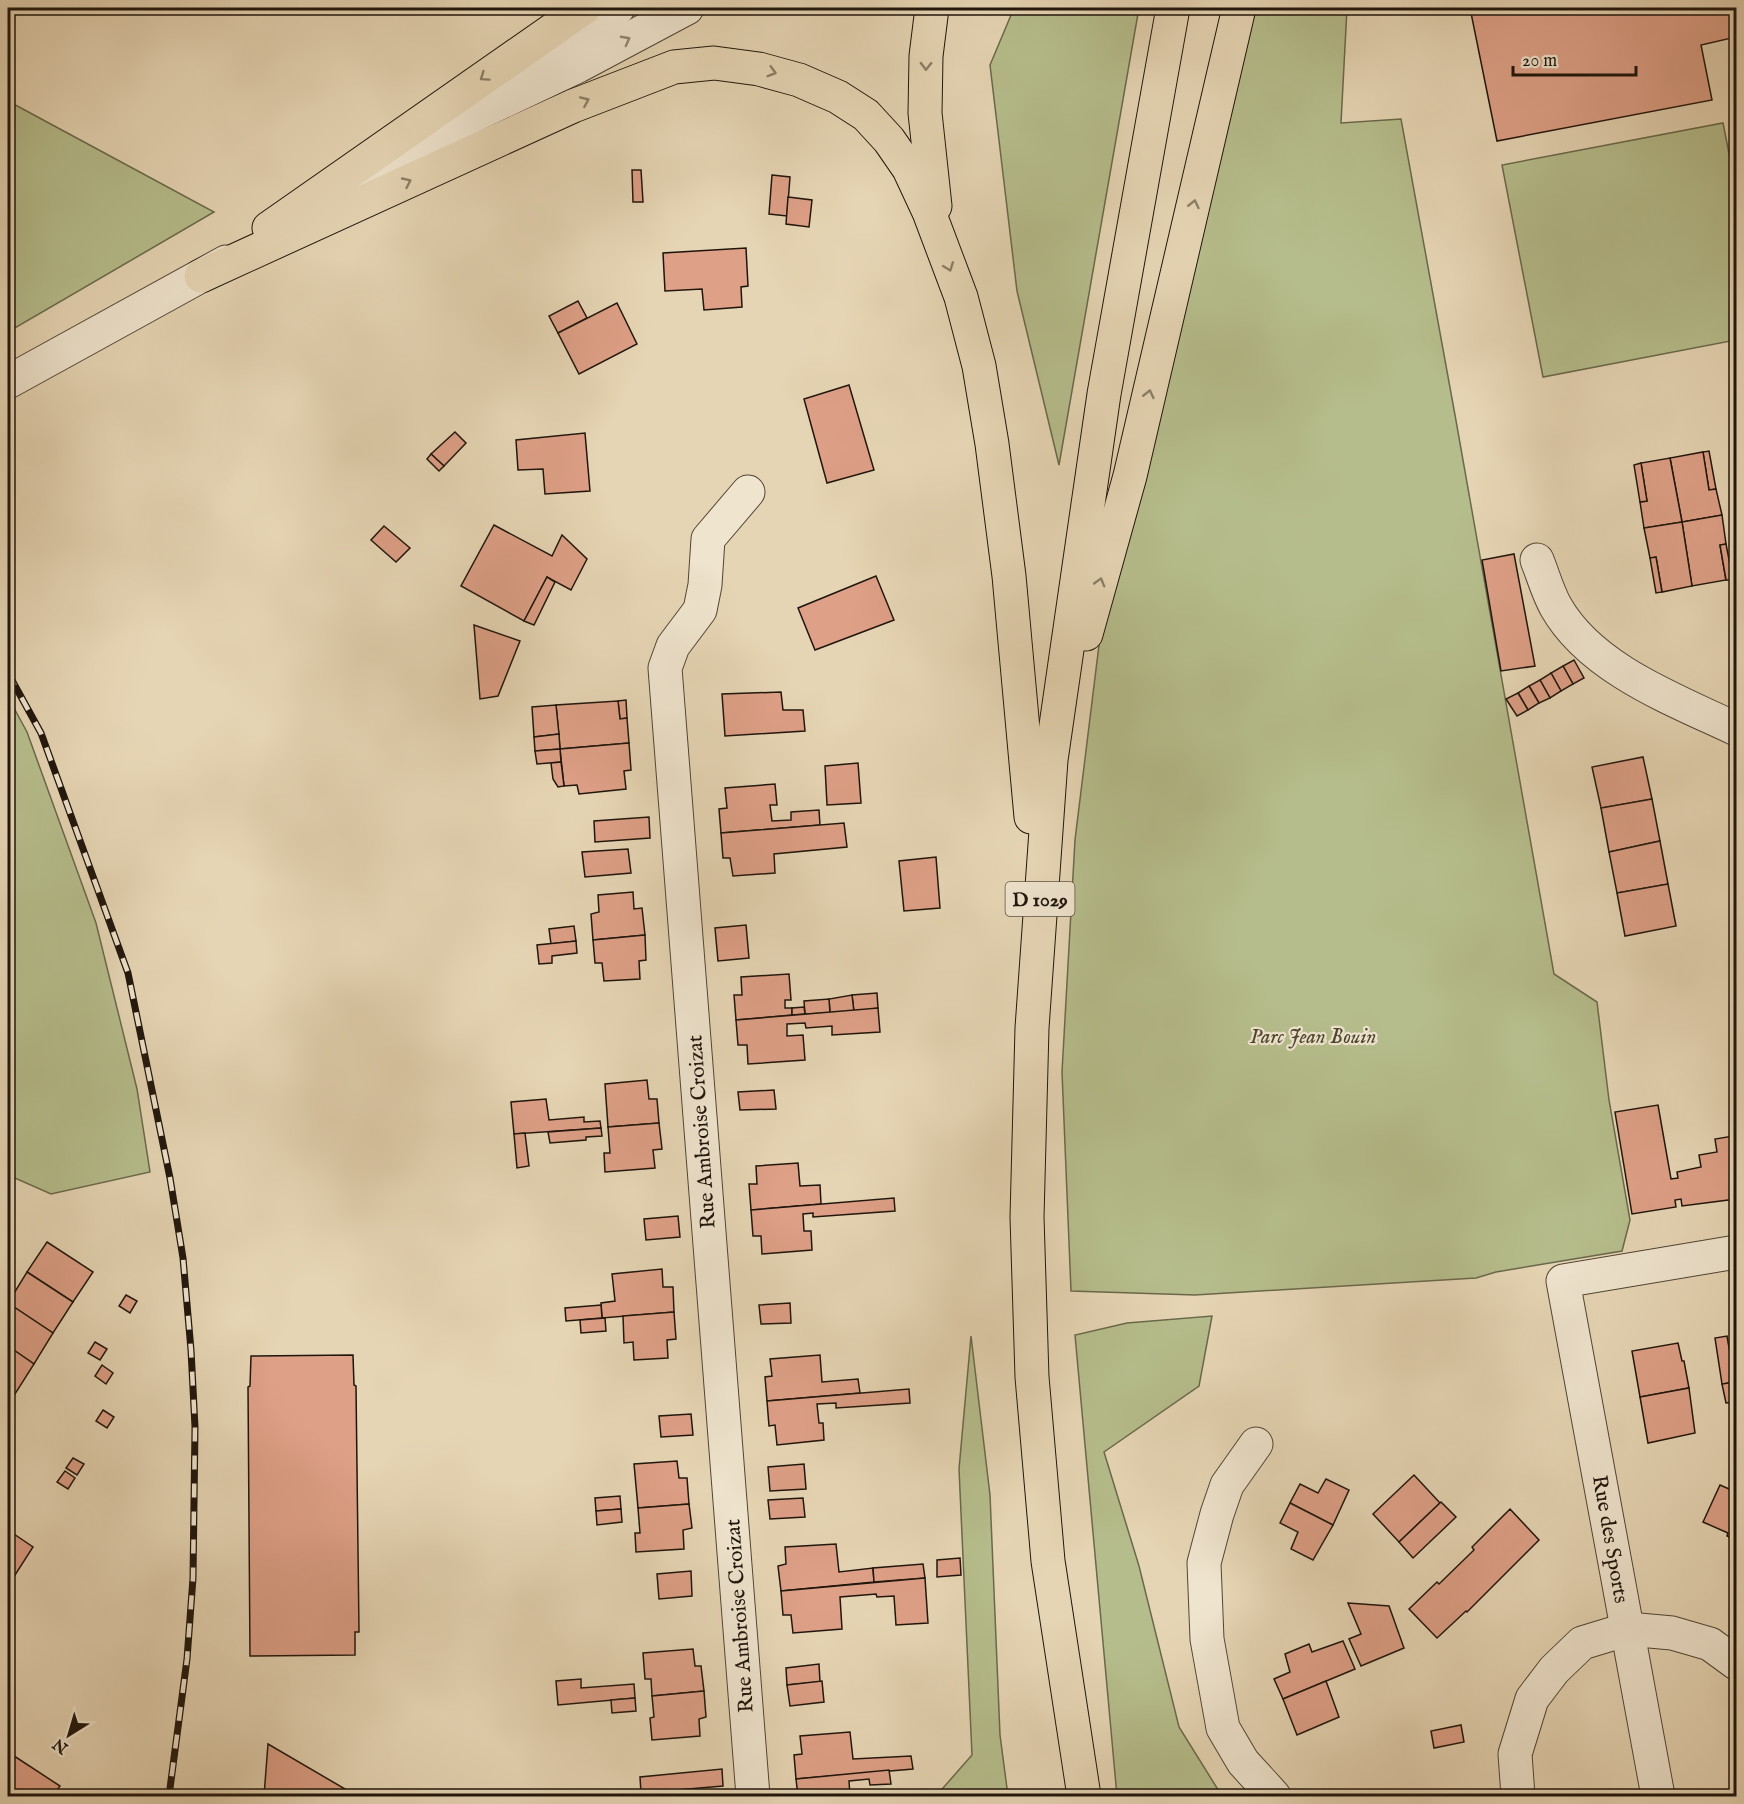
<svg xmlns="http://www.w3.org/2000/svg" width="1744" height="1804" font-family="'IM FELL English',serif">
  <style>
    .green { fill: #b6bd8c; stroke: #6a694c; stroke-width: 1.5 }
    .building { fill: #dea087; stroke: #1f150c; stroke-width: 1.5 }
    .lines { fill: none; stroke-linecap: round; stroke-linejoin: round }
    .minor-casing { stroke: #514536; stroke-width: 35 }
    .tertiary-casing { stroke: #514536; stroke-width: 35 }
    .primary-casing { stroke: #1f150c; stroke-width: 35 }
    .minor { stroke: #efe4ce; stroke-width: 33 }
    .tertiary { stroke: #efe4ce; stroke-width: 33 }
    .primary { stroke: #e6d5b4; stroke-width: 33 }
    .rail-casing { stroke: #1f150c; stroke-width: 7 }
    .rail { stroke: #efe4ce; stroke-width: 4.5; stroke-dasharray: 14; stroke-linecap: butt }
    .oneway { stroke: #918777 }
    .oneway2 { stroke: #8c7f68 }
    .labels { text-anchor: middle; stroke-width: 4.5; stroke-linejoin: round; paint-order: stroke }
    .shield { fill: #efe4ce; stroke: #5d5346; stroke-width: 1.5 }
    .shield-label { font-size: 20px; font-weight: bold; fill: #1f150c }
    .park-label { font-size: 21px; font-style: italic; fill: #4c4732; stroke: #efe4ce }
    .street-label { font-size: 21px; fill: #1f150c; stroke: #efe4ce }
  </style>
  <rect width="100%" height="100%" fill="#e6d5b4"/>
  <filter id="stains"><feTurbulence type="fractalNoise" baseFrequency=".00333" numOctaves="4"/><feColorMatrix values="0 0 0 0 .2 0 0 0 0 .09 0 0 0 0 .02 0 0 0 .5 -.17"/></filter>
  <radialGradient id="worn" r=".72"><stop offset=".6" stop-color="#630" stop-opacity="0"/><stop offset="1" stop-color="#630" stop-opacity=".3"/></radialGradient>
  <g class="green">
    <path d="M 1014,8 L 1139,8 L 1059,465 L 1017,291 L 990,65 Z"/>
    <path d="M 1248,8 L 1347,8 L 1341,123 L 1401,119 L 1455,415 L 1554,974 L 1597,1002 L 1609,1100 L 1630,1220 L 1622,1251 L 1496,1272 L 1476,1278 L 1195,1295 L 1071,1291 L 1062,1072 L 1075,840 L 1100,637 Z"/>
    <path d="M 8,101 L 214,212 L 8,332 Z"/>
    <path d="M 1723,123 L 1736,189 L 1736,340 L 1543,377 L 1502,165 Z"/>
    <path d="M 8,697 L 27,732 L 96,923 L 137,1089 L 150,1172 L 51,1194 L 8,1175 Z"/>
    <path d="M 1212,1316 L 1199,1386 L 1104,1452 L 1139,1566 L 1179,1727 L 1222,1796 L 1117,1796 L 1075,1335 L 1127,1323 Z"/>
    <path d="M 971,1336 L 990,1495 L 1000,1735 L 1008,1796 L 936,1796 L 972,1755 L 959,1469 Z"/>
  </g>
  <g class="building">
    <path d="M 1470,8 L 1732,8 L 1736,37 L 1701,45 L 1712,100 L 1497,141 Z"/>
    <path d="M 632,170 L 641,170 L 643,202 L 633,202 Z"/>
    <path d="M 772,175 L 790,177 L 787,216 L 769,214 Z"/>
    <path d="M 788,197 L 812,200 L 809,227 L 786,224 Z"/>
    <path d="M 746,248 L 748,286 L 741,287 L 742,307 L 704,310 L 702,289 L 665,291 L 663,253 Z"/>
    <path d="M 578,301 L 587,318 L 558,333 L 549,316 Z"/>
    <path d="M 617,303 L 637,344 L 579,374 L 558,333 Z"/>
    <path d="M 849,385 L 874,470 L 827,483 L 804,399 Z"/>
    <path d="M 455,432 L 466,443 L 444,466 L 431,454 Z"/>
    <path d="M 585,433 L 590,491 L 545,494 L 543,469 L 518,470 L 516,440 Z"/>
    <path d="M 1709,451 L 1716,489 L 1709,490 L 1703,452 Z"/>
    <path d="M 1703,452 L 1709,490 L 1716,489 L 1722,515 L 1682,522 L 1670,458 Z"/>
    <path d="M 431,454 L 444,466 L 439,471 L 427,459 Z"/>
    <path d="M 1670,458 L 1682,522 L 1644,528 L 1640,502 L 1647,501 L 1641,463 Z"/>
    <path d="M 1641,463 L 1647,501 L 1640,502 L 1634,465 Z"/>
    <path d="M 1722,515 L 1726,544 L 1720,545 L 1726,580 L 1692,586 L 1682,522 Z"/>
    <path d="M 1682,522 L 1692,586 L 1662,592 L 1656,557 L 1650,558 L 1644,528 Z"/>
    <path d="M 494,525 L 552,556 L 562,535 L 587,559 L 571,590 L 547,577 L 524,621 L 461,586 Z"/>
    <path d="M 384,526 L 410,548 L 396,562 L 371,540 Z"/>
    <path d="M 1726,544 L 1733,580 L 1726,580 L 1720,545 Z"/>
    <path d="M 1514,554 L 1535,666 L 1501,671 L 1482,560 Z"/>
    <path d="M 1656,557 L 1662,592 L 1656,593 L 1650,558 Z"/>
    <path d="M 876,576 L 894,620 L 815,650 L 798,608 Z"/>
    <path d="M 547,577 L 555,582 L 534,625 L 524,621 Z"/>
    <path d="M 474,625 L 520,641 L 498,696 L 480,699 Z"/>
    <path d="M 1574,660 L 1584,678 L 1573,684 L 1563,666 Z"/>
    <path d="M 1563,666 L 1573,684 L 1561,691 L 1551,673 Z"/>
    <path d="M 1551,673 L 1561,691 L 1550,698 L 1540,680 Z"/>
    <path d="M 1540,680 L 1550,698 L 1539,703 L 1529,686 Z"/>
    <path d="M 1529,686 L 1539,703 L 1528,710 L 1518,693 Z"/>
    <path d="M 781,692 L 783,710 L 803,710 L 805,731 L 725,736 L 722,694 Z"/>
    <path d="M 1518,693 L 1528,710 L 1517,716 L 1506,699 Z"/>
    <path d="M 626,700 L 627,718 L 620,719 L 618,701 Z"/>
    <path d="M 618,701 L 620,719 L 627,718 L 629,743 L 560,749 L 556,705 Z"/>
    <path d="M 556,705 L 559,734 L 534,737 L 532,707 Z"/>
    <path d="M 559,734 L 560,749 L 535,751 L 534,737 Z"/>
    <path d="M 629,743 L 631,770 L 624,771 L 626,789 L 579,794 L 577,785 L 564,786 L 560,749 Z"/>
    <path d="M 560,749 L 561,762 L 537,764 L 535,751 Z"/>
    <path d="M 1643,757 L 1652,799 L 1601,808 L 1592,767 Z"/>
    <path d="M 561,762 L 564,786 L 558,787 L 553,779 L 551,763 Z"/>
    <path d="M 858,763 L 861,803 L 827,805 L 825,766 Z"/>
    <path d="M 775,784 L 777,805 L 770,805 L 772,821 L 791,820 L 791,812 L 819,810 L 820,825 L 721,833 L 719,809 L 727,808 L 725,788 Z"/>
    <path d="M 1652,799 L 1660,841 L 1609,852 L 1601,808 Z"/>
    <path d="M 649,817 L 650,838 L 595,842 L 594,821 Z"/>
    <path d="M 844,823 L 847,847 L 774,854 L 775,873 L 733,876 L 730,858 L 723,858 L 721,833 Z"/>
    <path d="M 1660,841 L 1668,884 L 1617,893 L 1609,852 Z"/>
    <path d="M 628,849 L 631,873 L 585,877 L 582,852 Z"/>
    <path d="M 936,857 L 940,908 L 904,911 L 899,861 Z"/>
    <path d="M 1668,884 L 1676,926 L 1625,936 L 1617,893 Z"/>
    <path d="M 633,892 L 634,909 L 642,908 L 645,935 L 593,940 L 591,914 L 599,912 L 598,895 Z"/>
    <path d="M 746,925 L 749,958 L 718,961 L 715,928 Z"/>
    <path d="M 574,926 L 576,941 L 551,944 L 549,929 Z"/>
    <path d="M 645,935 L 646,960 L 639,961 L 640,979 L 604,981 L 602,963 L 595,963 L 593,940 Z"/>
    <path d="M 576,941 L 577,953 L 552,956 L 552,963 L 539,964 L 537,945 Z"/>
    <path d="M 789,974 L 791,1000 L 785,1000 L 785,1008 L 792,1008 L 792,1015 L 736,1020 L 734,995 L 742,995 L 741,977 Z"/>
    <path d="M 877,993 L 878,1008 L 854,1012 L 852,995 Z"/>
    <path d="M 852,995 L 854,1012 L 830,1013 L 829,999 Z"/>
    <path d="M 829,999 L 830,1013 L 805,1014 L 804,1001 Z"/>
    <path d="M 804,1007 L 805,1014 L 792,1015 L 792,1008 Z"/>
    <path d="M 878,1008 L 880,1032 L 832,1035 L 832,1026 L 806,1028 L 805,1023 L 787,1024 L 787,1036 L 803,1035 L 805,1060 L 748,1064 L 747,1045 L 738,1045 L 736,1020 Z"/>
    <path d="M 647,1080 L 649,1099 L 657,1099 L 659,1123 L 608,1127 L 605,1084 Z"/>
    <path d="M 774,1090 L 776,1109 L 740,1110 L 738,1092 Z"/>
    <path d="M 546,1099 L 549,1120 L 584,1117 L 584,1122 L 600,1121 L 601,1128 L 514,1134 L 511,1102 Z"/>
    <path d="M 1658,1105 L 1671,1179 L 1678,1178 L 1677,1172 L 1701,1167 L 1699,1155 L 1717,1152 L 1715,1139 L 1733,1136 L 1735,1148 L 1736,1148 L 1736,1199 L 1682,1206 L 1681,1199 L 1675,1200 L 1676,1207 L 1632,1214 L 1615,1112 Z"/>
    <path d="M 659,1123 L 662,1149 L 653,1150 L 655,1168 L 605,1172 L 604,1153 L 610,1153 L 608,1127 Z"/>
    <path d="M 601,1128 L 602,1136 L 586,1137 L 586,1140 L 550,1143 L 548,1132 Z"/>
    <path d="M 525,1133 L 529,1166 L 517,1168 L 514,1134 Z"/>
    <path d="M 798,1163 L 800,1186 L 820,1185 L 821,1204 L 751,1210 L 749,1184 L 757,1184 L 756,1166 Z"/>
    <path d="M 894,1198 L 895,1211 L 813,1217 L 813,1213 L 803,1214 L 804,1231 L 811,1231 L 812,1250 L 762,1254 L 761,1236 L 753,1236 L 751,1210 Z"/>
    <path d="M 678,1216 L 680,1237 L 646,1240 L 644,1219 Z"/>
    <path d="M 47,1242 L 93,1272 L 73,1302 L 27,1272 Z"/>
    <path d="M 662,1269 L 663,1287 L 673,1287 L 674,1312 L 602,1318 L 601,1303 L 615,1301 L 612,1274 Z"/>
    <path d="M 27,1272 L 73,1302 L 53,1333 L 8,1303 Z"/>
    <path d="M 126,1295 L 137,1301 L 130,1313 L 119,1306 Z"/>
    <path d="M 8,1303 L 53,1333 L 34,1364 L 8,1346 Z"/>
    <path d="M 790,1303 L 791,1323 L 761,1324 L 759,1305 Z"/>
    <path d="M 601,1305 L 602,1318 L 566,1321 L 565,1308 Z"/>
    <path d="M 674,1312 L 676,1339 L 667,1340 L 668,1358 L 634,1360 L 633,1342 L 624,1343 L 623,1316 Z"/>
    <path d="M 605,1318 L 606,1331 L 581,1333 L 580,1320 Z"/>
    <path d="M 1727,1336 L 1735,1382 L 1722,1384 L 1715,1338 Z"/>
    <path d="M 95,1342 L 107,1349 L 100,1360 L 88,1353 Z"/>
    <path d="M 1678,1343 L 1682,1361 L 1684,1361 L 1689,1388 L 1640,1397 L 1632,1351 Z"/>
    <path d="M 8,1346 L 34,1364 L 15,1394 L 8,1389 Z"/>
    <path d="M 353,1355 L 354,1385 L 356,1386 L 359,1632 L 355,1632 L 355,1655 L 250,1656 L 248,1387 L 250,1386 L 251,1356 Z"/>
    <path d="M 820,1355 L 822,1382 L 858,1379 L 860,1393 L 767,1401 L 765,1377 L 772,1376 L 770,1359 Z"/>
    <path d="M 102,1365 L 113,1373 L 106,1384 L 95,1376 Z"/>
    <path d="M 1735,1382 L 1736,1402 L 1726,1403 L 1722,1384 Z"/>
    <path d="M 1689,1388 L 1695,1433 L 1648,1443 L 1640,1397 Z"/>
    <path d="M 909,1389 L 910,1403 L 836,1408 L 836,1403 L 817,1404 L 819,1423 L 823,1423 L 824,1440 L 777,1445 L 775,1425 L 769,1426 L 767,1401 Z"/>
    <path d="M 103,1410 L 114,1417 L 107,1428 L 96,1421 Z"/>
    <path d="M 691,1414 L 693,1435 L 661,1437 L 659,1416 Z"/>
    <path d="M 73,1458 L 84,1464 L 77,1475 L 66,1468 Z"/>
    <path d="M 677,1461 L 679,1478 L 687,1478 L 689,1504 L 638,1508 L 634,1464 Z"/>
    <path d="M 804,1464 L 806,1489 L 770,1491 L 768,1467 Z"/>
    <path d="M 65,1471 L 75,1478 L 68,1489 L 57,1482 Z"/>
    <path d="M 1414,1475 L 1440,1503 L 1399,1542 L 1373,1514 Z"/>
    <path d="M 1326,1479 L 1349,1490 L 1333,1525 L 1290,1503 L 1300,1484 L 1318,1493 Z"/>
    <path d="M 1720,1485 L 1736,1492 L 1736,1541 L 1727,1536 L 1728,1533 L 1703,1522 Z"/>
    <path d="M 620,1496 L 621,1509 L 596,1511 L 595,1498 Z"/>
    <path d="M 803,1498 L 805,1517 L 770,1519 L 768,1500 Z"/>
    <path d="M 1441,1502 L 1456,1517 L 1413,1558 L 1399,1542 Z"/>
    <path d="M 1290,1503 L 1333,1525 L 1313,1560 L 1291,1549 L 1298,1532 L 1280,1523 Z"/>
    <path d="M 689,1504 L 692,1528 L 683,1530 L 684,1549 L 636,1552 L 635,1533 L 640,1533 L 638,1508 Z"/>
    <path d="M 621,1509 L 622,1522 L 597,1525 L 596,1511 Z"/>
    <path d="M 1510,1509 L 1539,1540 L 1467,1612 L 1466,1611 L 1437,1638 L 1409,1609 L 1437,1582 L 1439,1584 L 1474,1550 L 1472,1547 Z"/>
    <path d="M 8,1530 L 33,1547 L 8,1586 Z"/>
    <path d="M 836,1544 L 839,1572 L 873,1568 L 874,1582 L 781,1591 L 778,1566 L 786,1564 L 785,1547 Z"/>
    <path d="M 960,1558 L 961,1575 L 937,1577 L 937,1560 Z"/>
    <path d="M 923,1564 L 925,1578 L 874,1582 L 873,1568 Z"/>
    <path d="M 691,1571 L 692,1596 L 659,1599 L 657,1574 Z"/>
    <path d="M 925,1578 L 928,1623 L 896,1625 L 894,1596 L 877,1597 L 876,1594 L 840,1597 L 842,1629 L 793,1633 L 791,1615 L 783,1615 L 781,1591 Z"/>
    <path d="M 1348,1603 L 1389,1606 L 1404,1648 L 1361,1666 L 1349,1639 L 1361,1634 Z"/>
    <path d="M 1343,1641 L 1355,1669 L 1283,1699 L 1274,1679 L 1290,1672 L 1285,1654 L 1309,1644 L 1312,1652 Z"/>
    <path d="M 693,1649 L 695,1666 L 701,1666 L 704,1691 L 652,1696 L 651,1679 L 645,1679 L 643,1653 Z"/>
    <path d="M 819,1664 L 820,1682 L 787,1685 L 786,1668 Z"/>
    <path d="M 581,1679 L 581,1688 L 634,1684 L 635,1698 L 558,1705 L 556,1681 Z"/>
    <path d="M 822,1681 L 824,1702 L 790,1706 L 787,1685 Z"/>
    <path d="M 1326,1681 L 1339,1717 L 1297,1735 L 1283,1699 Z"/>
    <path d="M 704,1691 L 706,1717 L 699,1719 L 700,1736 L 652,1740 L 650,1718 L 654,1717 L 652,1696 Z"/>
    <path d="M 635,1698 L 636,1711 L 612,1713 L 611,1700 Z"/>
    <path d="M 1461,1725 L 1464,1742 L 1434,1748 L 1431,1731 Z"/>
    <path d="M 850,1732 L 853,1759 L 911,1756 L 913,1769 L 796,1779 L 794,1755 L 802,1754 L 800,1736 Z"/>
    <path d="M 268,1744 L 357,1796 L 264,1796 Z"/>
    <path d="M 8,1752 L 60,1786 L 53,1796 L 8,1796 Z"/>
    <path d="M 722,1769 L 723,1786 L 641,1793 L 640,1777 Z"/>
    <path d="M 889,1770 L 891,1784 L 870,1785 L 869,1779 L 849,1781 L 850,1796 L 798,1796 L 796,1779 Z"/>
    <path d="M 693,1789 L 694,1796 L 652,1796 L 652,1792 Z"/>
  </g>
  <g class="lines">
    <defs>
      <g id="minor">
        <path d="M 748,492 L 708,539 L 705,585 L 700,610 L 673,646 L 665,668 L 753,1796"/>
        <path d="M 1537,560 C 1543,575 1548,593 1556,607 C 1591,669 1675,700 1736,729"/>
        <path d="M 1256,1444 L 1227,1485 L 1217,1514 L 1204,1563 L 1207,1639 L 1223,1728 L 1243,1762 L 1274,1796"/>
        <path d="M 1518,1796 L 1515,1754 L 1532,1699 L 1554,1670 L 1582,1643 L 1628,1629 L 1672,1633 L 1710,1644 L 1736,1663"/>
        <path d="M 1658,1796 L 1563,1281 L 1736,1252"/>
      </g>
      <g id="tertiary">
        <path d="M 513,84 L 565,40 L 618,8"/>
        <path d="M 338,196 L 479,113 L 578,66 L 687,8"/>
        <path d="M 8,382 L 226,262"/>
      </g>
      <g id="primary">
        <path d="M 932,8 L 926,56 L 925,113 L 935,206"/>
        <path d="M 269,228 L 584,8"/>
        <path d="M 201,276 L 573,106 L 674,67 L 714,63 L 759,69 L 799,80 L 838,97 L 866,115 L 889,140 L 909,169 L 929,212 L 961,297 L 979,366 L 992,444 L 1009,576 L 1031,817"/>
        <path d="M 1086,634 L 1130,476 L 1239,8"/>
        <path d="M 1084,1796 L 1048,1561 L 1032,1377 L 1027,1217 L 1032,1028 L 1051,760 L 1104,394 L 1173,8"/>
      </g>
    </defs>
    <use href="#minor" class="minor-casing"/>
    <use href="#tertiary" class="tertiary-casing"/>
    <use href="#primary" class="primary-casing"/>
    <use href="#minor" class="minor"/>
    <use href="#tertiary" class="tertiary"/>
    <use href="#primary" class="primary"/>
    <defs>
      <path id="rail" d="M 8,673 L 41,733 L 128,973 L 170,1178 L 183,1258 L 191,1350 L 195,1427 L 193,1578 L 187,1659 L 169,1796"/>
    </defs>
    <use href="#rail" class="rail-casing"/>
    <use href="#rail" class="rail"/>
  </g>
  <defs><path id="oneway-chevron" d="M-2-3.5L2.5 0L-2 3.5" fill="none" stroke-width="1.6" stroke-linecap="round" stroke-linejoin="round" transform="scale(1.5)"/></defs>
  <use class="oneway" href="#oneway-chevron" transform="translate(626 40) rotate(-28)"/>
  <g class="oneway2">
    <use href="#oneway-chevron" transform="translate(926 66) rotate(91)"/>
    <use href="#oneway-chevron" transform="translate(772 72) rotate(16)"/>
    <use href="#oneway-chevron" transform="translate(484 77) rotate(145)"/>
    <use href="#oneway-chevron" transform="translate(585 101) rotate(-23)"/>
    <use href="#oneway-chevron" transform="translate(407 182) rotate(-25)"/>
    <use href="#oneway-chevron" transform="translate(1194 204) rotate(-77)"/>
    <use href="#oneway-chevron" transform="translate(949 267) rotate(69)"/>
    <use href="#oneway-chevron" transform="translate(1149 394) rotate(-77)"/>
    <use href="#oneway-chevron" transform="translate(1100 582) rotate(-74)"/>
  </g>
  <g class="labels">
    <rect class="shield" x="1005.5" y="882" width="69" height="34" rx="4.5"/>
    <g class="shield-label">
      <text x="1040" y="906">D 1029</text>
    </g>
    <g class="park-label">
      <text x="1313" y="1043">Parc Jean Bouin</text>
    </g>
    <g class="street-label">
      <text transform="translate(701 1132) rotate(-94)" y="7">Rue Ambroise Croizat</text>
      <text transform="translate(1611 1539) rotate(80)" y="7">Rue des Sports</text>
      <text transform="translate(739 1616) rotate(-94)" y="7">Rue Ambroise Croizat</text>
    </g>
  </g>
  <rect width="1744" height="1804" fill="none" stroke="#e6d5b4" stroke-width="30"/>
  <rect x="9" y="9" width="1726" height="1786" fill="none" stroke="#1f150c" stroke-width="3"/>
  <rect x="15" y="15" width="1714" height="1774" fill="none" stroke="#1f150c" stroke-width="1.5"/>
  <g transform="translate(69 1735) rotate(217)" stroke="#efe4ce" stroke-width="4.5" paint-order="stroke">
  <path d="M0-4.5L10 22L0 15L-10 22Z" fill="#1f150c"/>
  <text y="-9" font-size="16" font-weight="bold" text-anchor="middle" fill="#1f150c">N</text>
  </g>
  <path d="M1513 66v9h123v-9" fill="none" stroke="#1f150c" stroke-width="3"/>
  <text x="1522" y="66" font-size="18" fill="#1f150c" stroke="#efe4ce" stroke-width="4.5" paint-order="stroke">20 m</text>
  <rect width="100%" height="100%" filter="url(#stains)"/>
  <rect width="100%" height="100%" fill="url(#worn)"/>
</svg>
